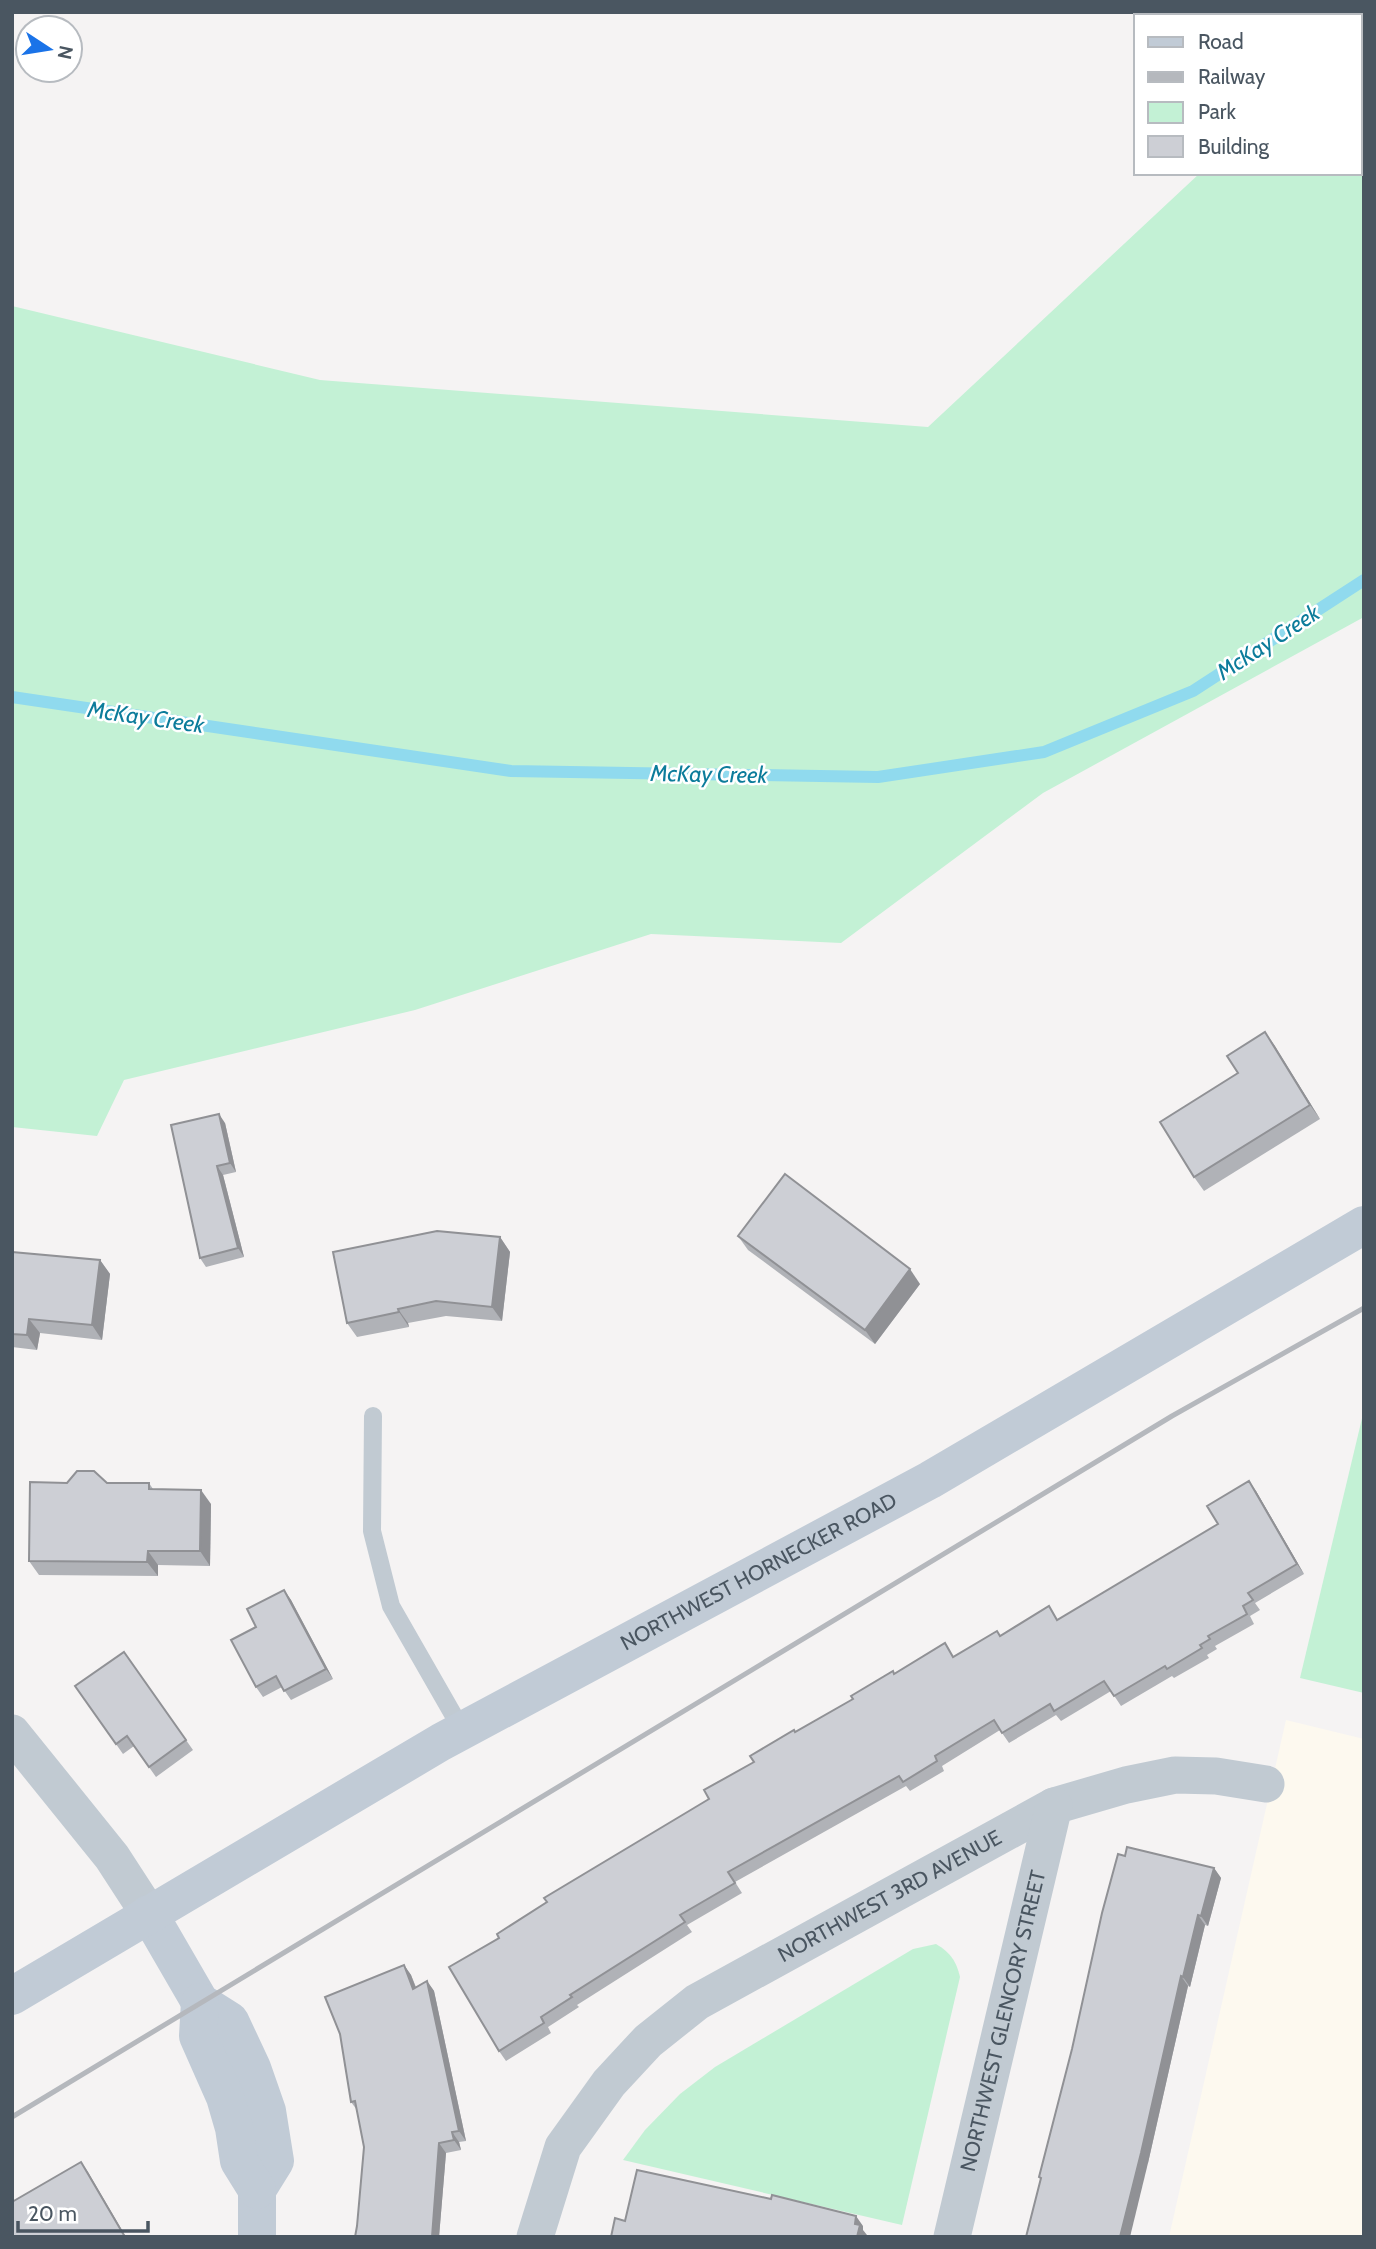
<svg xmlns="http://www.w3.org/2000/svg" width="1376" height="2249" font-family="Cabin,sans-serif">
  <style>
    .commercial { fill: #fdf9ef }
    .green { fill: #c3f1d5 }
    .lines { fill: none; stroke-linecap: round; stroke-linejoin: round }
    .stream { stroke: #90daee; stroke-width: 12 }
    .lane { stroke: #c1cad2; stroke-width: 18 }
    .street { stroke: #c1cad2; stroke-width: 37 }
    .secondary { stroke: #c1cbd6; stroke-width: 38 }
    .rail { stroke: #b5b8bd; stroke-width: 5 }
    .wall { fill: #b0b2b7 }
    .shaded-wall { fill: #909195 }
    .building { fill: #cdcfd5; stroke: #909195; stroke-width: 2 }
    .labels { text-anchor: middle; stroke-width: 5; stroke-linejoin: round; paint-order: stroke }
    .street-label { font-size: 21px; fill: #4a5661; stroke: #fff }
    .water-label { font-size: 23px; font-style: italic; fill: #0c7c9b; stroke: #fff }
  </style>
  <rect width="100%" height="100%" fill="#f5f3f3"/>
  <path class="commercial" d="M 1286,1720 L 1364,1739 L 1364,2237 L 1169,2237 Z"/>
  <g class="green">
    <path d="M 1364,20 L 1364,617 L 1043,793 L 841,943 L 651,934 L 415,1010 L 124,1080 L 97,1136 L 12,1127 L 12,306 L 320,380 L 928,427 L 1200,173 L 1360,173 L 1360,23 Z"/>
    <path d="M 1364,1410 L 1364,1693 L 1300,1678 Z"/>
    <path d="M 936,1944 C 951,1953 956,1961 960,1977 L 902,2225 L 623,2160 L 645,2130 L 680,2094 L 715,2067 L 913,1949 Z"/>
  </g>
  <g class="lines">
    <path class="stream" d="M 12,697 L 511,771 L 878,777 L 1044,752 L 1193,691 L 1364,580"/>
    <path class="lane" d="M 373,1416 L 372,1531 L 391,1606 L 462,1730"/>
    <g class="street">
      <path d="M 12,1733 L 112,1857 L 149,1914"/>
      <path id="s1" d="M 535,2237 L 563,2147 L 609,2083 L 648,2041 L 697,2002 L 1054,1806 L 1126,1785 L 1175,1775 L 1216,1776 L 1266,1784"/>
      <path id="s2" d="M 952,2237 L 1054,1806"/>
    </g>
    <g class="secondary">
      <path d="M 149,1914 L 200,2002 L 230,2021 L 252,2068 L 267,2111 L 275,2161 L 257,2190 L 257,2237"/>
      <path id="s3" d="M 12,1996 L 441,1742 L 930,1480 L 1364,1225"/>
      <path d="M 200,2002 L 198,2036 L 225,2097 L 234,2128 L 239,2161 L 257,2190"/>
    </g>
    <path class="rail" d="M 12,2117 L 1172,1416 L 1364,1308"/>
  </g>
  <g class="wall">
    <path d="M 1265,1032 L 1320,1119 L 1204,1191 L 1194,1177 L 1238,1073 Z"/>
    <path d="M 225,1123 L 236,1172 L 223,1175 L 244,1257 L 206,1267 L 200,1258 L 171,1125 Z"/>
    <path d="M 738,1236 L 920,1284 L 875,1344 L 748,1250 Z"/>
    <path d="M 500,1237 L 510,1252 L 502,1321 L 446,1316 L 408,1323 L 409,1327 L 357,1337 L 347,1323 Z"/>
    <path d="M 12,1252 L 100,1260 L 110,1274 L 102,1340 L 40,1333 L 37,1350 L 12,1347 Z"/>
    <path d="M 67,1483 L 149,1483 L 153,1489 L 211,1504 L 210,1566 L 158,1565 L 158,1576 L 39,1575 L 29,1561 Z"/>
    <path d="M 1256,1491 L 1304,1574 L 1255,1603 L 1260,1610 L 1250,1616 L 1254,1624 L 1215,1646 L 1217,1649 L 1207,1655 L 1209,1658 L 1174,1678 L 1172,1676 L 1121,1706 L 1111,1691 L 1061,1721 L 1056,1715 L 1009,1743 L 1000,1730 L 942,1766 L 944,1771 L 910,1791 L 906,1786 L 735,1882 L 742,1893 L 687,1925 L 692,1932 L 577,2005 L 579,2007 L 548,2027 L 551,2033 L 506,2061 L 499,2051 L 499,1938 L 709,1799 L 754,1762 L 795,1732 L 853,1699 L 894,1674 L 954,1657 L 1000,1636 L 1058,1620 L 1218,1524 Z"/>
    <path d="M 284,1590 L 291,1600 L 333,1679 L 291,1700 L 282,1687 L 263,1697 L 256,1687 L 256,1627 Z"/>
    <path d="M 124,1652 L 193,1750 L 156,1777 L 134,1746 L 123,1754 L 75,1686 Z"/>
    <path d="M 1125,1856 L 1214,1868 L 1221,1878 L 1208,1926 L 1205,1925 L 1190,1987 L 1188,1986 L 1148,2163 L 1041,2180 L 1039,2177 Z"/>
    <path d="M 404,1965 L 411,1975 L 416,1987 L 427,1981 L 434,1991 L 466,2141 L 459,2142 L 461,2150 L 446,2153 L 439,2237 L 355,2237 L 357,2226 L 364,2147 L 357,2110 L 351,2102 Z"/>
  </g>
  <g class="shaded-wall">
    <path d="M 1265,1032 L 1275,1046 L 1320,1119 L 1310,1105 Z"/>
    <path d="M 219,1114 L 225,1123 L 236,1172 L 230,1163 Z"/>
    <path d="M 217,1166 L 223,1175 L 244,1257 L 238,1248 Z"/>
    <path d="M 500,1237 L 510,1252 L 502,1321 L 492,1307 Z"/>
    <path d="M 100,1260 L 110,1274 L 102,1340 L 92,1325 Z"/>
    <path d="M 910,1269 L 920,1284 L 875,1344 L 865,1330 Z"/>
    <path d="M 398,1309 L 408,1323 L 409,1327 L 399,1312 Z"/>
    <path d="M 29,1319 L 40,1333 L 37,1350 L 27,1335 Z"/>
    <path d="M 1249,1481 L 1256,1491 L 1304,1574 L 1297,1564 Z"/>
    <path d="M 201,1490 L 211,1504 L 210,1566 L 200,1551 Z"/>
    <path d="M 148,1551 L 158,1565 L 158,1576 L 147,1562 Z"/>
    <path d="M 284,1590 L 291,1600 L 333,1679 L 326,1669 Z"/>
    <path d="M 1214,1868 L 1221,1878 L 1208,1926 L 1201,1916 Z"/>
    <path d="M 1198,1915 L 1205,1925 L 1190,1987 L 1183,1977 Z"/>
    <path d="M 404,1965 L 411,1975 L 420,1999 L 413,1989 Z"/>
    <path d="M 1181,1976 L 1188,1986 L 1148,2163 L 1130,2237 L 1120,2237 Z"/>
    <path d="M 427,1981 L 434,1991 L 466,2141 L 459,2131 Z"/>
    <path d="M 452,2132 L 459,2142 L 461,2150 L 454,2140 Z"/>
    <path d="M 439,2143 L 446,2153 L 439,2237 L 432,2237 Z"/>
    <path d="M 81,2162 L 88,2172 L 126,2237 L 125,2237 Z"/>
    <path d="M 856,2216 L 863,2226 L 863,2230 L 867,2235 L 866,2237 L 857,2237 L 855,2224 Z"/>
  </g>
  <g class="building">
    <path d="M 1265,1032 L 1310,1105 L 1194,1177 L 1160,1122 L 1238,1073 L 1227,1056 Z"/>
    <path d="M 219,1114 L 230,1163 L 217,1166 L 238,1248 L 200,1258 L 171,1125 Z"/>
    <path d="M 785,1174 L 910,1269 L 865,1330 L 738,1236 Z"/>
    <path d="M 437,1231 L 500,1237 L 492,1307 L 436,1301 L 398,1309 L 399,1312 L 347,1323 L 333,1252 Z"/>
    <path d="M 12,1252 L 100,1260 L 92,1325 L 29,1319 L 27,1335 L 12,1334 Z"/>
    <path d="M 77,1471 L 94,1471 L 107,1483 L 149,1483 L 149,1489 L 201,1490 L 200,1551 L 148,1551 L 147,1562 L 29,1561 L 30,1482 L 67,1483 Z"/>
    <path d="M 1249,1481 L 1297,1564 L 1248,1593 L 1253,1600 L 1243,1606 L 1247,1614 L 1208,1636 L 1210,1639 L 1200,1645 L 1202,1648 L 1167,1669 L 1165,1666 L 1114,1696 L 1104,1681 L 1054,1711 L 1050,1704 L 1002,1733 L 994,1720 L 935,1756 L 937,1761 L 903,1782 L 899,1776 L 728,1872 L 735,1883 L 680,1915 L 685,1922 L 570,1995 L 572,1997 L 541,2017 L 544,2023 L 499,2051 L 449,1967 L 499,1938 L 497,1934 L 547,1902 L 544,1898 L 709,1799 L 704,1790 L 754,1762 L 750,1756 L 794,1730 L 795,1732 L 853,1699 L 851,1696 L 893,1671 L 894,1674 L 945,1643 L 953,1657 L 997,1631 L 1000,1636 L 1049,1606 L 1057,1620 L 1218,1524 L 1207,1506 Z"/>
    <path d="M 284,1590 L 326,1669 L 284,1691 L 276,1676 L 256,1687 L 231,1640 L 256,1627 L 247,1609 Z"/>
    <path d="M 124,1652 L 186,1740 L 149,1767 L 127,1736 L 116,1744 L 75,1686 Z"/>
    <path d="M 1127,1847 L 1214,1868 L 1201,1916 L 1198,1915 L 1183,1977 L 1181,1976 L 1141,2153 L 1120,2237 L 1026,2237 L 1041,2178 L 1039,2177 L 1072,2049 L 1102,1913 L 1118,1854 L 1125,1856 Z"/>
    <path d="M 404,1965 L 413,1989 L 427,1981 L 459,2131 L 452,2132 L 454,2140 L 439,2143 L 432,2237 L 355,2237 L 357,2226 L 364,2147 L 355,2101 L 351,2102 L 340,2034 L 325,1997 Z"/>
    <path d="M 81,2162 L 125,2237 L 12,2237 L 12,2202 Z"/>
    <path d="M 637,2170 L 771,2199 L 772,2195 L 856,2216 L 855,2224 L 860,2225 L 857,2237 L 611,2237 L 615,2218 L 625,2221 Z"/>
  </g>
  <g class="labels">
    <g class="street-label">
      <text dy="7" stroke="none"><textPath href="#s3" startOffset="859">NORTHWEST HORNECKER ROAD</textPath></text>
      <text dy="7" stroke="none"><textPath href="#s1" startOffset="513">NORTHWEST 3RD AVENUE</textPath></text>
      <text dy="7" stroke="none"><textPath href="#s2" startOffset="222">NORTHWEST GLENCORY STREET</textPath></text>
    </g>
    <g class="water-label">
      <text transform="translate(1268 642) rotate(-33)" y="8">McKay Creek</text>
      <text transform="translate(146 717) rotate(8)" y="8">McKay Creek</text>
      <text transform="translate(709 774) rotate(1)" y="8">McKay Creek</text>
    </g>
  </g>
  <rect width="1376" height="2249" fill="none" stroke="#4a5661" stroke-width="28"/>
  <rect x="1134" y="14" width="228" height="161" fill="#ffffff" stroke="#b7bbc0" stroke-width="2"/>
  <rect x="1148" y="37" width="35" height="10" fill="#c1cbd6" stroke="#b7bbc0" stroke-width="2"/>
  <text x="1198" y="49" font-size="21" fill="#4a5661">Road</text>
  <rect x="1148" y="72" width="35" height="10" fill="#b5b8bd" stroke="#b7bbc0" stroke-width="2"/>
  <text x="1198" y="84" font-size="21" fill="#4a5661">Railway</text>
  <rect x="1148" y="102" width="35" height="21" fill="#c3f1d5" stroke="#b7bbc0" stroke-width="2"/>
  <text x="1198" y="119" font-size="21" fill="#4a5661">Park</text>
  <rect x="1148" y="136" width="35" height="21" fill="#cdcfd5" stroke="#b7bbc0" stroke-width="2"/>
  <text x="1198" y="154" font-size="21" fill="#4a5661">Building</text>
  <g transform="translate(49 49) rotate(102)"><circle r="33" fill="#ffffff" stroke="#b7bbc0" stroke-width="2"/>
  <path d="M0-5L12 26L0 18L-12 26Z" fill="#1a73e8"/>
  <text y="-10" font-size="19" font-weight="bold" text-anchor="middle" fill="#4a5661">N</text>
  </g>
  <path d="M18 2221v10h130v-10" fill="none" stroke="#4a5661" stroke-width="3.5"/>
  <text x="28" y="2221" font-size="21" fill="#4a5661" stroke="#ffffff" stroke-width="5" paint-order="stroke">20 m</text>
</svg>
